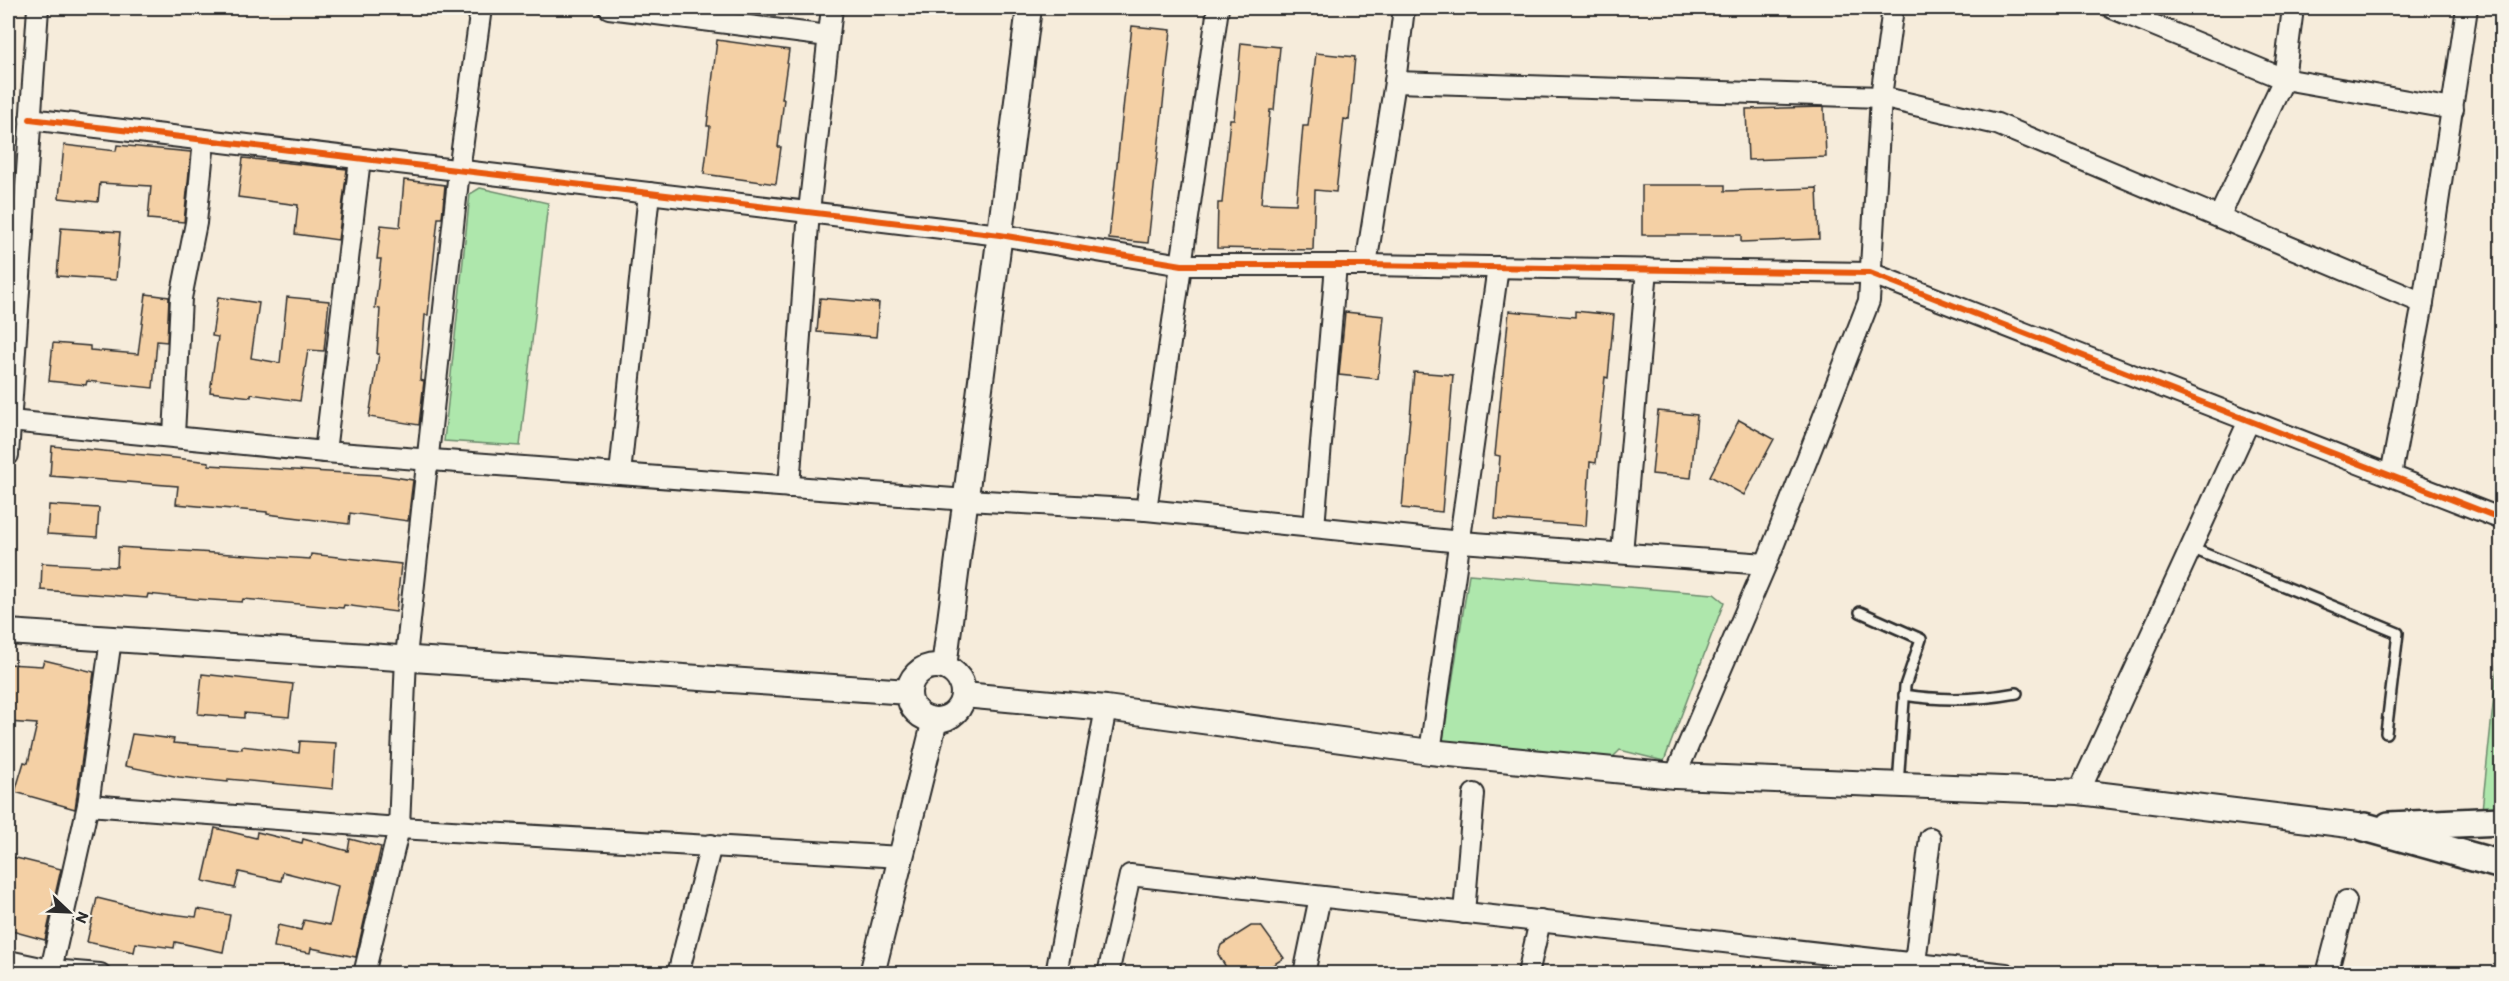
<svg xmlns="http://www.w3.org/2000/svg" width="2509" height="981" font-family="Itim,sans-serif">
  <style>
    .green { fill: #aee7ac; stroke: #6c896c; stroke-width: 1.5 }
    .building { fill: #f4d0a5; stroke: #2b2b2b; stroke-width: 1.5 }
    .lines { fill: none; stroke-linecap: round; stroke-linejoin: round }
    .service-casing { stroke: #2b2b2b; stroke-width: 14 }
    .minor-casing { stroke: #2b2b2b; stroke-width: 24 }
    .tertiary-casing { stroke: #2b2b2b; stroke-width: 28 }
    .secondary-casing { stroke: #2b2b2b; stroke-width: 32 }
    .service { stroke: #f7f3e8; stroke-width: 9 }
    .minor { stroke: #f7f3e8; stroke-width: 20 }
    .tertiary { stroke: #f7f3e8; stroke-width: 24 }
    .secondary { stroke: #f7f3e8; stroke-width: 27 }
    .cycleway-casing { stroke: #f7f3e8; stroke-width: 10 }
    .cycleway { stroke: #e8590c; stroke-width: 6 }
  </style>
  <rect width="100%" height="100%" fill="#f6ecdb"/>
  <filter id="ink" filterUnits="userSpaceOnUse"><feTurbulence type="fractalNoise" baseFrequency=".0167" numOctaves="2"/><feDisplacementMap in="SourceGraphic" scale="12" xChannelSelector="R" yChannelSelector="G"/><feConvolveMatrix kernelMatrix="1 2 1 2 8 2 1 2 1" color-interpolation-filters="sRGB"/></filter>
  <g filter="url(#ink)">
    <g class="green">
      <path d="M 480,188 L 548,203 L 520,446 L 444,441 L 470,194 Z"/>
      <path d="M 1469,574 L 1714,594 L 1724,602 L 1664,761 L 1620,750 L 1609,761 L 1443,741 Z"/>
      <path d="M 2501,629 L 2501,801 L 2495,807 L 2482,810 Z"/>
    </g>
    <g class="building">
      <path d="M 1132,26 L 1171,30 L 1148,243 L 1109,239 Z"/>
      <path d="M 717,40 L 789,50 L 782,99 L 784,99 L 778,147 L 781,147 L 776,184 L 704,174 L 710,126 L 707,126 Z"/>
      <path d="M 1241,43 L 1280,47 L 1274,110 L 1270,110 L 1261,203 L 1296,204 L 1303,126 L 1308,126 L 1316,53 L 1355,57 L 1349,120 L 1344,119 L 1336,192 L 1315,190 L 1313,250 L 1217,248 L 1218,203 L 1222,203 L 1230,119 L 1234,119 Z"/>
      <path d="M 1824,107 L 1826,157 L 1748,160 L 1746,109 Z"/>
      <path d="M 64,145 L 116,151 L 117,145 L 191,152 L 184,222 L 148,219 L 151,186 L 100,183 L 98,202 L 59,198 Z"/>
      <path d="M 243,158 L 347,169 L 338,240 L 295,234 L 298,205 L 238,197 Z"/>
      <path d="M 404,180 L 445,185 L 442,218 L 438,218 L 428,315 L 425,315 L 420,380 L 424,381 L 419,425 L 369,417 L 379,354 L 377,354 L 380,309 L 375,308 L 381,259 L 377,259 L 381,225 L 400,227 Z"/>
      <path d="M 1642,185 L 1725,185 L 1725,191 L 1817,188 L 1819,239 L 1741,242 L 1741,235 L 1642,235 Z"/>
      <path d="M 61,228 L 120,232 L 116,280 L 57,276 Z"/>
      <path d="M 146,294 L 169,297 L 167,342 L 157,341 L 153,388 L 87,381 L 86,385 L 49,381 L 53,343 L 90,346 L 90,350 L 138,354 Z"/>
      <path d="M 218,297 L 259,303 L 251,358 L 280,363 L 287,297 L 329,301 L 324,351 L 308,350 L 300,401 L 251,394 L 251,397 L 210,392 L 218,337 L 212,336 Z"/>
      <path d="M 820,298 L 879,303 L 876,337 L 817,332 Z"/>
      <path d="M 1509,311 L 1575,317 L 1575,311 L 1614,315 L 1608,378 L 1605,377 L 1596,463 L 1590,462 L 1586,526 L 1495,519 L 1500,456 L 1495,455 Z"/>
      <path d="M 1345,312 L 1384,316 L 1378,379 L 1339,375 Z"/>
      <path d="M 1414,372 L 1453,375 L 1442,512 L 1402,508 Z"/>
      <path d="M 1658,411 L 1697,415 L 1691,478 L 1652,474 Z"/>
      <path d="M 1739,420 L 1774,439 L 1744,495 L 1710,476 Z"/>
      <path d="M 52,446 L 175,458 L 209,462 L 209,465 L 380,475 L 413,480 L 408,521 L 350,513 L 349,524 L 267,514 L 267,512 L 176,504 L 178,486 L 50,476 Z"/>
      <path d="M 49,505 L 99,508 L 97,537 L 47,534 Z"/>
      <path d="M 118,547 L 310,559 L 311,554 L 401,564 L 396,612 L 344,605 L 343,608 L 243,599 L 242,602 L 196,599 L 148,594 L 147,598 L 41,590 L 42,563 L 117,567 Z"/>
      <path d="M 44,660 L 94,672 L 75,809 L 15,792 L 24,762 L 28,763 L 37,724 L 8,722 L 8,664 L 42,666 Z"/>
      <path d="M 202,674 L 293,684 L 289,717 L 244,713 L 244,718 L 198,714 Z"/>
      <path d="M 132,734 L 174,739 L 173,743 L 242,749 L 242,746 L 299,753 L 300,741 L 336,743 L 333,789 L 228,779 L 228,782 L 179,777 L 125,766 Z"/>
      <path d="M 215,828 L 256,838 L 257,832 L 302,843 L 303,839 L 348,851 L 350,839 L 381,847 L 356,957 L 311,948 L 310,953 L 274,947 L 278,925 L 301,930 L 304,920 L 330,925 L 338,886 L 283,872 L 281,881 L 239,872 L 235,888 L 203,881 Z"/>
      <path d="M 8,856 L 61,869 L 45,940 L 8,930 Z"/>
      <path d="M 97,898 L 154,912 L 196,917 L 198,909 L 230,915 L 223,952 L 175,942 L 174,948 L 136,943 L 134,952 L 87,942 Z"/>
      <path d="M 1251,926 L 1261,926 L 1284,958 L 1259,974 L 1230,974 L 1218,954 L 1221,945 Z"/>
    </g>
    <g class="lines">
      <defs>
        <g id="service">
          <path d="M 2191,548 L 2398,633 L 2386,733"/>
          <path d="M 1860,612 L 1921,639 L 1905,686 L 1898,785"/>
          <path d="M 1904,695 C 1942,701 1979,700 2017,693"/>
        </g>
        <g id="minor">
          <path d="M 609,8 L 828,36"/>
          <path d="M 2112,8 L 2284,79 L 2453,109"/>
          <path d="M 1395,82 L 1881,97 L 1997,124 L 2423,303"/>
          <path d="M 30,119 L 1000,235 L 1182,265 L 1366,265 L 1870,273 L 2502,519"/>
          <path d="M 2219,217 L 2284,79 L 2293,8"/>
          <path d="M 1366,265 L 1395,82 L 1404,8"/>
          <path d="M 10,421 L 325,452 L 967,500 L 1146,510 L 1461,542 L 1766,564"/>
          <path d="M 174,435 L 181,298 L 196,223 L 204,140"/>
          <path d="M 325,452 L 360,159"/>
          <path d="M 8,455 L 38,8"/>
          <path d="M 620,474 L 649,193"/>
          <path d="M 2391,475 L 2423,303 L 2467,8"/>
          <path d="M 789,487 L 809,211 L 832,8"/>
          <path d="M 1146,510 L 1218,8"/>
          <path d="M 1314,527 L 1336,265"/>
          <path d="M 1622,553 L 1647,269"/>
          <path d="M 1430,752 L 1498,267"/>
          <path d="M 1675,776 L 1766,564 L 1869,301 L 1881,97 L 1893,8"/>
          <path d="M 2079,792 L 2249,421"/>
          <path d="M 88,805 L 399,828 L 901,857"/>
          <path d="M 1464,913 L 1474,794"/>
          <path d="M 8,961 L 51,970 L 100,974"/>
          <path d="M 1915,963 L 1930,838"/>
          <path d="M 50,974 L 88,805 L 111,639"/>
          <path d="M 364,974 L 399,828 L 406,657 L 459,171 L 481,8"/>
          <path d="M 678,974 L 711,845"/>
          <path d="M 1056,974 L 1106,708"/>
          <path d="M 1108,974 L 1130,875 L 2006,974"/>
          <path d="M 1304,974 L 1320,897"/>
          <path d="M 1528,974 L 1540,921"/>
          <path d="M 2327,974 L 2346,901"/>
        </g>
        <g id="tertiary">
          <path d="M 8,632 L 909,692"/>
          <circle cx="936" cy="693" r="27"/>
          <path d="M 944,667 L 1029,8"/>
          <path d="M 964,695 L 1106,708 L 1430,752 L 1675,776 L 2079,792 L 2365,827"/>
          <path d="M 872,974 L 935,720"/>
        </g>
        <g id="secondary">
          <path d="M 2389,826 L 2502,821"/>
          <path d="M 2365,827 L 2502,865"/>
        </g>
      </defs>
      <use href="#service" class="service-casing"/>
      <use href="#minor" class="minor-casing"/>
      <use href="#tertiary" class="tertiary-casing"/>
      <use href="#secondary" class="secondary-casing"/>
      <use href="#service" class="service"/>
      <use href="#minor" class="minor"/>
      <use href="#tertiary" class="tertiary"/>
      <use href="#secondary" class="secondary"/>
      <defs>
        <path id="cycleway" d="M 30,119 L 1000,235 L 1182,265 L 1366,265 L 1870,273 L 2502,519"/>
      </defs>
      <use href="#cycleway" class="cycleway-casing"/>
      <use href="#cycleway" class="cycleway"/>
    </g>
  </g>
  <rect width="2509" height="981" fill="none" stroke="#f7f3e8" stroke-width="30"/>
  <rect x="15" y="15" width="2479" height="951" fill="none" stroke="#2b2b2b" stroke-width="2" filter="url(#ink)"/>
  <g transform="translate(69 912) rotate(113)" stroke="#f7f3e8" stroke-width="4.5" paint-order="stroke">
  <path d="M0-4.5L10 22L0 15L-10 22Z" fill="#2b2b2b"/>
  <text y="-9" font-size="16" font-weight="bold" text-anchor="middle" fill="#2b2b2b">N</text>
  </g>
</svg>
